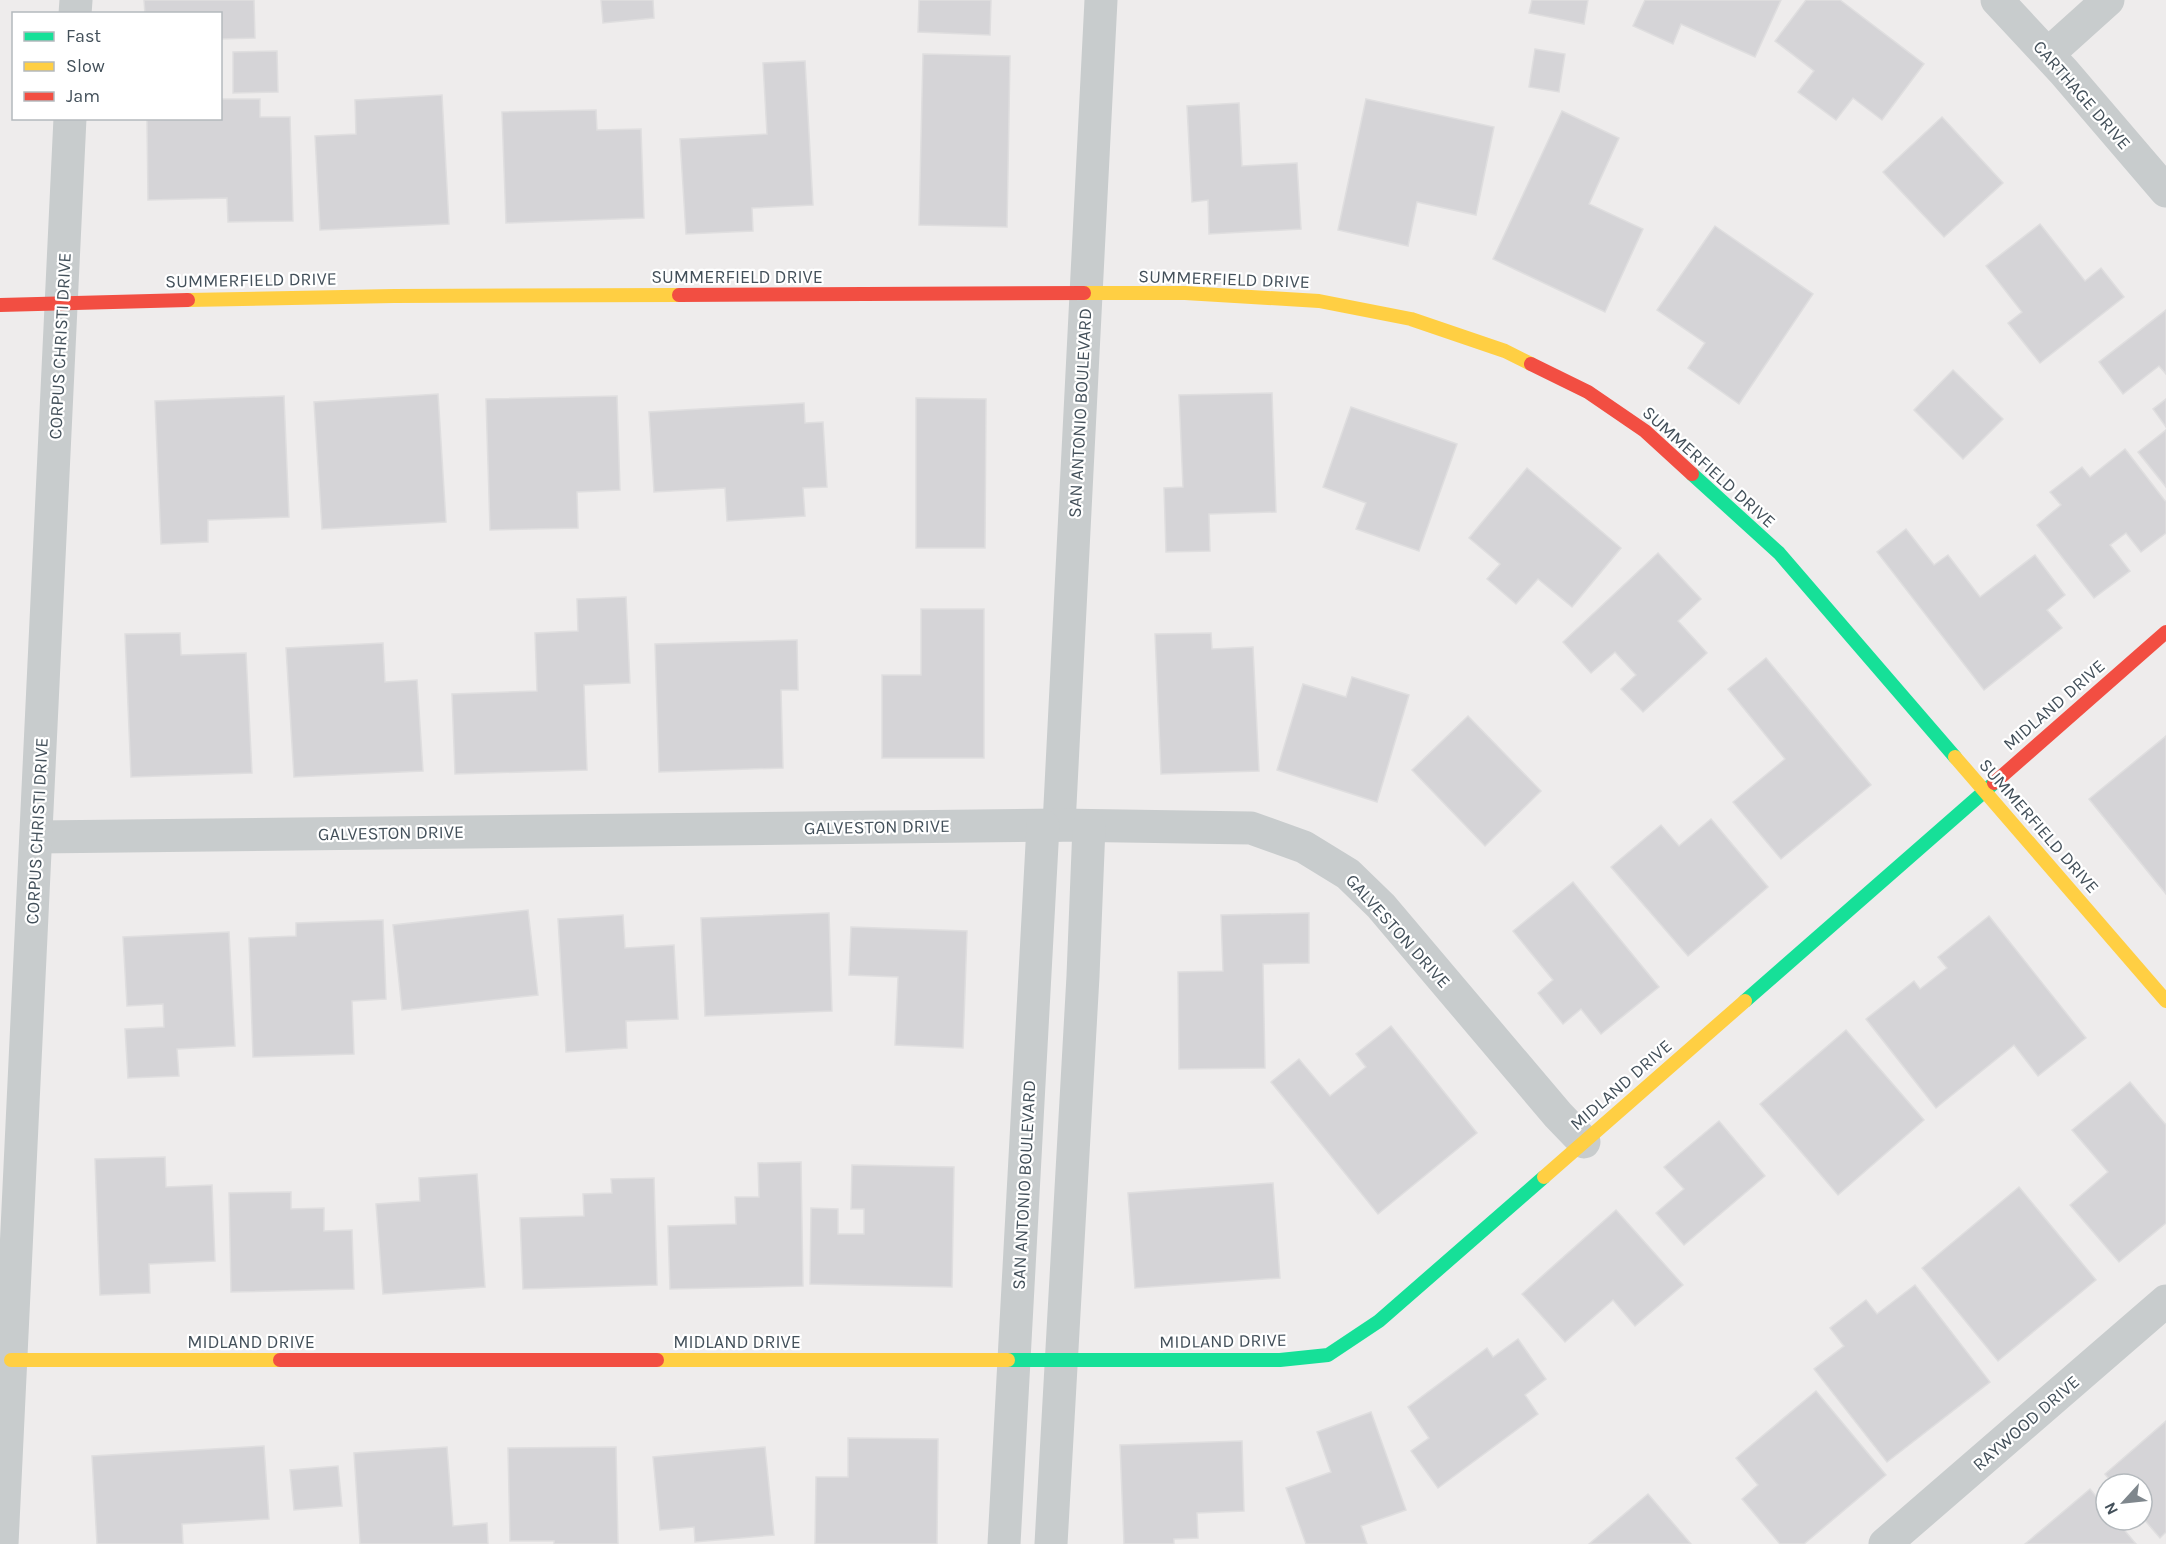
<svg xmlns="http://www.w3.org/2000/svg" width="2166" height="1544" font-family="Karla,sans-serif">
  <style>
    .building { fill: #d5d4d7; stroke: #dfdedf; stroke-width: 1.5 }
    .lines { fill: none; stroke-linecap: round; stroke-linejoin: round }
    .street { stroke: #c8cccd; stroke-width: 33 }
    .fast { stroke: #16e098; stroke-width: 14 }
    .slow { stroke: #ffcf43; stroke-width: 14 }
    .jam { stroke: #f24e42; stroke-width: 14 }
    .labels { text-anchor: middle; stroke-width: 4.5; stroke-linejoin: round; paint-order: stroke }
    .street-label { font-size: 18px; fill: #43505a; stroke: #fff }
  </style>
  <rect width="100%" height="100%" fill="#eeecec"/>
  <g class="building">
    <path d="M 144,0 L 254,0 L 255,38 L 220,39 L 220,14 L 145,14 Z"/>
    <path d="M 601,0 L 653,0 L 654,18 L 603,23 Z"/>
    <path d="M 919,0 L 991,0 L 990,35 L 918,32 Z"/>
    <path d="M 1532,0 L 1588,0 L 1584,24 L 1529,13 Z"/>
    <path d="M 1645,0 L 1781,0 L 1755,57 L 1681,24 L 1673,44 L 1633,26 Z"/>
    <path d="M 1806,0 L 1840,0 L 1924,64 L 1882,120 L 1853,98 L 1836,120 L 1798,92 L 1814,71 L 1775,41 Z"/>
    <path d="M 1535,49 L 1565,54 L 1559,92 L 1529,87 Z"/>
    <path d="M 277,51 L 278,92 L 233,93 L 233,52 Z"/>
    <path d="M 923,54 L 1010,56 L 1007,227 L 919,225 Z"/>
    <path d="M 805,61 L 813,205 L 752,208 L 753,231 L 686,234 L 680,139 L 767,134 L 763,63 Z"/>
    <path d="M 442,95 L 449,224 L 320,230 L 315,136 L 356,134 L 355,100 Z"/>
    <path d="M 220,99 L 260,99 L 260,117 L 290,117 L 293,221 L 228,222 L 227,198 L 148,200 L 147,120 L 220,118 Z"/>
    <path d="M 1366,99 L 1494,127 L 1476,215 L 1417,202 L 1408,246 L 1338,230 Z"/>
    <path d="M 1239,103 L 1242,166 L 1297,163 L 1301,229 L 1209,234 L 1208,200 L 1192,202 L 1187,106 Z"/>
    <path d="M 596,110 L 597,130 L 641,129 L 644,218 L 506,223 L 502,112 Z"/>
    <path d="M 1562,111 L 1619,138 L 1589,204 L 1643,229 L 1605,312 L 1493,259 Z"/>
    <path d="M 1942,117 L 2003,183 L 1944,237 L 1883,172 Z"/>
    <path d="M 2040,224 L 2085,281 L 2101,268 L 2124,297 L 2040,363 L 2008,323 L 2022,312 L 1986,266 Z"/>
    <path d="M 1715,226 L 1813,294 L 1739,404 L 1688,368 L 1705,343 L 1657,310 Z"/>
    <path d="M 2166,310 L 2166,374 L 2159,366 L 2123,394 L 2099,362 Z"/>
    <path d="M 1953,370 L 2003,419 L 1963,459 L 1914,410 Z"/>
    <path d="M 1272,393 L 1276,512 L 1209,514 L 1210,551 L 1166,552 L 1164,488 L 1183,487 L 1179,395 Z"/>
    <path d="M 438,394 L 446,522 L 322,529 L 314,402 Z"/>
    <path d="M 284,396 L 289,517 L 208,520 L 208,542 L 161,544 L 155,401 Z"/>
    <path d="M 617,396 L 620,490 L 577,492 L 578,528 L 490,530 L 486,399 Z"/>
    <path d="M 916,398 L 986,399 L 985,548 L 916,548 Z"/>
    <path d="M 2166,399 L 2166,427 L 2153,409 Z"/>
    <path d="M 804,403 L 805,423 L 823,422 L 827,487 L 803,488 L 805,516 L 727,521 L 725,488 L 654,492 L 649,412 Z"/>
    <path d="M 1351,407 L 1457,444 L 1419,551 L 1356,529 L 1366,503 L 1323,487 Z"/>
    <path d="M 2166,430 L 2166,487 L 2138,452 Z"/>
    <path d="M 2125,449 L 2166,502 L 2166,533 L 2141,552 L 2126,533 L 2110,545 L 2130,571 L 2094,598 L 2037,525 L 2061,505 L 2050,492 L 2082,467 L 2090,477 Z"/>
    <path d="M 1527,468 L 1621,548 L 1572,607 L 1538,579 L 1516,604 L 1487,579 L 1500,564 L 1469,538 Z"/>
    <path d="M 1906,529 L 1934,565 L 1948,555 L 1980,597 L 2035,555 L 2065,595 L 2047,610 L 2062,628 L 1984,690 L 1877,552 Z"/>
    <path d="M 1658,553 L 1701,599 L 1678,621 L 1707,653 L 1643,712 L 1621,689 L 1636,675 L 1615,652 L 1591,673 L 1563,642 Z"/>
    <path d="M 626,597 L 630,683 L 584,685 L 587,770 L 455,774 L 452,694 L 537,691 L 535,633 L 578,631 L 577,599 Z"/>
    <path d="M 921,609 L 984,609 L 984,758 L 882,758 L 882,675 L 921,675 Z"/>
    <path d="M 180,633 L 181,655 L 246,653 L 252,773 L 131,777 L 125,634 Z"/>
    <path d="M 1211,633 L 1212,649 L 1253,647 L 1259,771 L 1161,774 L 1155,634 Z"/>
    <path d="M 797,640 L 798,690 L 781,690 L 783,768 L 659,772 L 655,644 Z"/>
    <path d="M 383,643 L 385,682 L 417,680 L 423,771 L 294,777 L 286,648 Z"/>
    <path d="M 1766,658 L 1871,785 L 1781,859 L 1733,802 L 1785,759 L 1728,689 Z"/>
    <path d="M 1352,677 L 1409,695 L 1377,802 L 1277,770 L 1303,684 L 1346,697 Z"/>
    <path d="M 1468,716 L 1541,791 L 1485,846 L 1412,770 Z"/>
    <path d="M 2166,736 L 2166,894 L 2089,799 Z"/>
    <path d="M 1711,819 L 1768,887 L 1688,956 L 1611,867 L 1661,825 L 1679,846 Z"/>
    <path d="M 1573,882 L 1659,987 L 1601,1034 L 1581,1009 L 1563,1024 L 1538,993 L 1553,980 L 1513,931 Z"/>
    <path d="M 528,910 L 538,995 L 402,1010 L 393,925 Z"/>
    <path d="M 829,913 L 832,1011 L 705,1016 L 701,918 Z"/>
    <path d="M 1309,913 L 1309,963 L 1263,964 L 1265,1068 L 1179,1069 L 1178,972 L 1223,971 L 1221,915 Z"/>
    <path d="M 623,915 L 625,948 L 674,945 L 678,1019 L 626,1021 L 627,1048 L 566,1052 L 558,919 Z"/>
    <path d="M 1989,916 L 2086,1038 L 2038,1076 L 2014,1045 L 1936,1108 L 1866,1019 L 1914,981 L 1920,989 L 1947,968 L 1938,957 Z"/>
    <path d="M 383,920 L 386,999 L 352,1001 L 354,1054 L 253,1057 L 249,938 L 296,936 L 296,923 Z"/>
    <path d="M 851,927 L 967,931 L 963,1048 L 895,1045 L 898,977 L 849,975 Z"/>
    <path d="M 229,932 L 235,1046 L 177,1049 L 179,1076 L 128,1078 L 125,1029 L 164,1027 L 163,1004 L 127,1006 L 123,937 Z"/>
    <path d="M 1391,1026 L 1477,1133 L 1378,1214 L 1271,1082 L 1299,1059 L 1330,1096 L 1366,1067 L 1356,1054 Z"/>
    <path d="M 1846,1030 L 1924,1120 L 1838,1195 L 1760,1104 Z"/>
    <path d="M 2130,1082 L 2166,1125 L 2166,1223 L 2119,1262 L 2070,1205 L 2108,1172 L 2072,1130 Z"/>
    <path d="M 1719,1121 L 1765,1176 L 1684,1245 L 1656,1213 L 1684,1189 L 1664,1167 Z"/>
    <path d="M 165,1157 L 166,1187 L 212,1185 L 215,1261 L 149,1264 L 150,1293 L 100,1295 L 95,1159 Z"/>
    <path d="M 801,1162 L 803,1286 L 670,1289 L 668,1226 L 736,1224 L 735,1197 L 759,1197 L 758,1163 Z"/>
    <path d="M 852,1165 L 954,1167 L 952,1287 L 810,1284 L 811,1208 L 838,1209 L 838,1234 L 864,1234 L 864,1209 L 851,1209 Z"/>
    <path d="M 477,1174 L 485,1287 L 383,1294 L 376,1204 L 420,1201 L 419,1178 Z"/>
    <path d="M 654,1178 L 657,1285 L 523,1289 L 520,1218 L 584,1216 L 583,1194 L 612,1193 L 611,1179 Z"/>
    <path d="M 1273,1183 L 1280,1278 L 1135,1288 L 1128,1193 Z"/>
    <path d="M 2019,1187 L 2096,1280 L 1998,1361 L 1922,1268 Z"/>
    <path d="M 291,1192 L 291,1209 L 324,1208 L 324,1231 L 352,1230 L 354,1289 L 231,1292 L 229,1193 Z"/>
    <path d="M 1616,1210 L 1683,1285 L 1635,1326 L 1613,1300 L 1565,1342 L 1522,1294 Z"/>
    <path d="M 1915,1285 L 1990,1382 L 1887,1462 L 1814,1369 L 1844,1346 L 1830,1328 L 1866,1300 L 1877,1314 Z"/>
    <path d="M 1518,1339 L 1546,1379 L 1525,1395 L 1538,1414 L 1438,1488 L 1411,1451 L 1429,1438 L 1408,1407 L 1487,1348 L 1493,1357 Z"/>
    <path d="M 1816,1391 L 1886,1475 L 1804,1544 L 1780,1544 L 1742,1499 L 1758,1485 L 1736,1458 Z"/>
    <path d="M 1371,1412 L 1406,1510 L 1361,1526 L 1367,1544 L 1306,1544 L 1286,1488 L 1331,1472 L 1317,1432 Z"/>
    <path d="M 2166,1421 L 2166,1532 L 2160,1538 L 2142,1517 L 2142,1484 L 2113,1484 L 2105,1474 Z"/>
    <path d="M 848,1438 L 938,1439 L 937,1544 L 815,1544 L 816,1477 L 848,1477 Z"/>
    <path d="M 1242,1441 L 1244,1511 L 1197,1513 L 1198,1538 L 1174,1539 L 1174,1544 L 1124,1544 L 1120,1445 Z"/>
    <path d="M 264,1446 L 269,1519 L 182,1524 L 183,1544 L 97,1544 L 92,1456 Z"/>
    <path d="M 447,1447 L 453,1526 L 487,1523 L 488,1544 L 360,1544 L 354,1453 Z"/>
    <path d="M 616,1447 L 618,1544 L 554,1544 L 554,1541 L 510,1541 L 508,1448 Z"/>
    <path d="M 765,1447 L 774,1535 L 695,1542 L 694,1527 L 660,1530 L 653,1457 Z"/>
    <path d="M 338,1466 L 342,1506 L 294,1510 L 290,1470 Z"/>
    <path d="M 2090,1489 L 2106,1508 L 2106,1520 L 2116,1520 L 2136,1544 L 2025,1544 Z"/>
    <path d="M 1648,1494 L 1691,1544 L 1589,1544 Z"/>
  </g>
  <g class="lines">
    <g class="street">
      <path d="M 1997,0 L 2064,72 L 2166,191"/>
      <path d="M 75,14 L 76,0"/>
      <path d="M 2048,54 L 2108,0"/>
      <path d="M 1059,825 L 1101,0"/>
      <path d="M 37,837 L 1059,825 L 1251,828 L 1304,847 L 1348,874 L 1381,906 L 1558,1115 L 1584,1142"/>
      <path d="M 2,1544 L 70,118"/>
      <path d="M 1004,1544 L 1043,826"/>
      <path d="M 1051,1544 L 1083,976 L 1089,826"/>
      <path d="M 1885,1544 L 2166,1301"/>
    </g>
    <g class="fast">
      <path d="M 1692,474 L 1779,553 L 1955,757"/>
      <path d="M 1745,1001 L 1994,783"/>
      <path d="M 1008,1360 L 1280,1360 L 1328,1355 L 1379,1321 L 1544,1177"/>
    </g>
    <g class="slow">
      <path d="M 1084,293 L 1185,293 L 1319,301 L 1411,319 L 1505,351 L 1531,364"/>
      <path d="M 188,300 L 394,296 L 679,295"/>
      <path d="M 1955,757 L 2166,1001"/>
      <path d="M 1544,1177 L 1745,1001"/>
      <path d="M 11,1360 L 280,1360"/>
      <path d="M 657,1360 L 1008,1360"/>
    </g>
    <g class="jam">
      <path d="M 679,295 L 1084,293"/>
      <path d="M 0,305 L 188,300"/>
      <path d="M 1531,364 L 1588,392 L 1645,431 L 1692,474"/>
      <path d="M 1994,783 L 2166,632"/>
      <path d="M 280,1360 L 657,1360"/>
    </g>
  </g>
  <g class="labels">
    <g class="street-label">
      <text transform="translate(2082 95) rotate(49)" y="6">CARTHAGE DRIVE</text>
      <text x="737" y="283">SUMMERFIELD DRIVE</text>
      <text transform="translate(1224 279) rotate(2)" y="6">SUMMERFIELD DRIVE</text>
      <text transform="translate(251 280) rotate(-1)" y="6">SUMMERFIELD DRIVE</text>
      <text transform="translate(60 346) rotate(-87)" y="6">CORPUS CHRISTI DRIVE</text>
      <text transform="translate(1080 413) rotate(-87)" y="6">SAN ANTONIO BOULEVARD</text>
      <text transform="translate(1709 467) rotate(42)" y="6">SUMMERFIELD DRIVE</text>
      <text transform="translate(2054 705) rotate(-41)" y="6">MIDLAND DRIVE</text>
      <text transform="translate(2039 826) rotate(49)" y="6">SUMMERFIELD DRIVE</text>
      <text transform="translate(877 827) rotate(-1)" y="6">GALVESTON DRIVE</text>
      <text transform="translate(37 831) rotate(-87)" y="6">CORPUS CHRISTI DRIVE</text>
      <text transform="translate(391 833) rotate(-1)" y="6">GALVESTON DRIVE</text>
      <text transform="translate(1398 931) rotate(48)" y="6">GALVESTON DRIVE</text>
      <text transform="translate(1621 1085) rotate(-41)" y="6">MIDLAND DRIVE</text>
      <text transform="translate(1024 1185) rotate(-87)" y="6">SAN ANTONIO BOULEVARD</text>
      <text transform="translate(1223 1341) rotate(-1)" y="6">MIDLAND DRIVE</text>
      <text x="251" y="1348">MIDLAND DRIVE</text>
      <text x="737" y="1348">MIDLAND DRIVE</text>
      <text transform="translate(2026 1423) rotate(-41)" y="6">RAYWOOD DRIVE</text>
    </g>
  </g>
  <rect x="12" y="12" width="210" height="108" fill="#ffffff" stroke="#b4b9bd" stroke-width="1.5"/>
  <rect x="24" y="32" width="30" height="9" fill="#16e098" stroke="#b4b9bd" stroke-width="1.5"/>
  <text x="66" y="42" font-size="18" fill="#43505a">Fast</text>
  <rect x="24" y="62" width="30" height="9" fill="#ffcf43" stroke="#b4b9bd" stroke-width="1.5"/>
  <text x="66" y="72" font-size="18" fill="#43505a">Slow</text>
  <rect x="24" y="92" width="30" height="9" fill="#f24e42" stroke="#b4b9bd" stroke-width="1.5"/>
  <text x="66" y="102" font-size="18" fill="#43505a">Jam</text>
  <g transform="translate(2124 1502) rotate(243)"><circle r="28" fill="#ffffff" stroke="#b4b9bd" stroke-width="1.5"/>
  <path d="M0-4.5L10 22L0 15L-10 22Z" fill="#7f878d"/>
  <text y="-9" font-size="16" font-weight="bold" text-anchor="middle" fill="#43505a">N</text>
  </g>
</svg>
